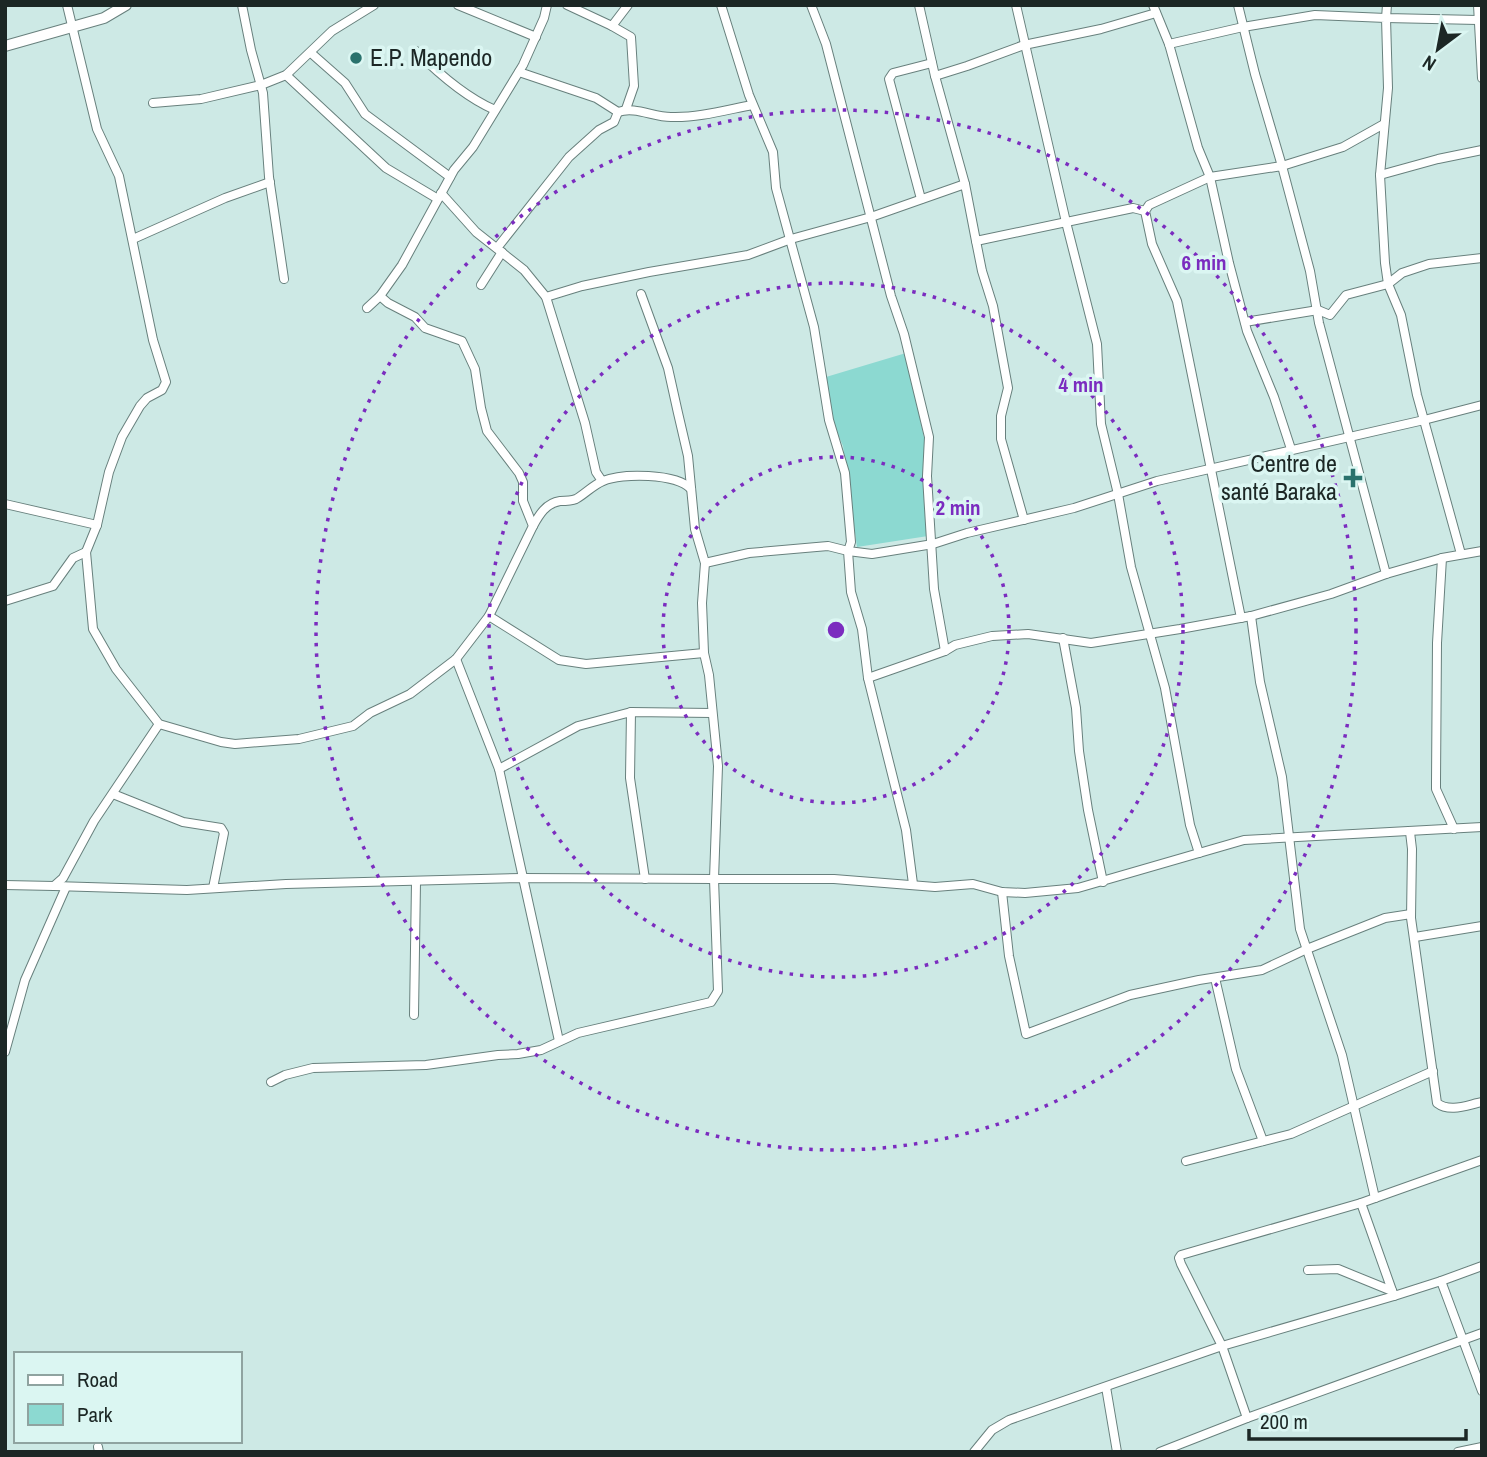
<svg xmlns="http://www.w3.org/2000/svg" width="1487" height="1457" font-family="'Archivo Narrow',sans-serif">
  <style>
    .green { fill: #8cd9d1 }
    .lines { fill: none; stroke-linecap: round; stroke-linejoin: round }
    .street-casing { stroke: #68807d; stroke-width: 10 }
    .secondary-casing { stroke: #68807d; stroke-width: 12 }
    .street { stroke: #fff; stroke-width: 8 }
    .secondary { stroke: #fff; stroke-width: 10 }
    .ring { fill: none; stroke: #7b2cbf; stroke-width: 3.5; stroke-dasharray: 3.5 7 }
    .poi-dot { fill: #2a726d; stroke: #dbf6f2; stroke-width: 2.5 }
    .labels { text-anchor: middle; stroke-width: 7; stroke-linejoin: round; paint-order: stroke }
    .poi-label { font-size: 24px; fill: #1c2725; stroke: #dbf6f2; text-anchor: start }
    .centre { fill: #7b2cbf; stroke: #dbf6f2; stroke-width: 3.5 }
    .ring-label { font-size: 21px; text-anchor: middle; font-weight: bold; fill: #7b2cbf; stroke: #dbf6f2; stroke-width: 7; stroke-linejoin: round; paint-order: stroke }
  </style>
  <rect width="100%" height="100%" fill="#cde9e5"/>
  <path class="green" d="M 906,353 L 926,447 L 928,536 L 857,547 L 843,446 L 833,423 L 826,377 Z"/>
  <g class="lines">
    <defs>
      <g id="street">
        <path d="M 67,5 L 97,129 L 119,176 L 153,340 L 166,382 L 162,390 L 147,398 L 140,406 L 122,437 L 109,472 L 97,525 L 86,552 L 93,629 L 116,669 L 159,724 L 221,742 L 235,744 L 299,739 L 353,726 L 370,713 L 410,694 L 456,659 L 489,616 L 533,526 L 523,501 L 523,482 L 519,473 L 487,431 L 481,408 L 475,369 L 462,341 L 425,328 L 415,317 L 388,303 L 380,296"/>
        <path d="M 242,5 L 251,50 L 263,93 L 269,177 L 284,279"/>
        <path d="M 458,5 L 536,37"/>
        <path d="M 567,5 L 612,26 L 628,5"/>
        <path d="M 721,5 L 749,95 L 773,152 L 776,188 L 814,327 L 829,420 L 845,473 L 851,542 L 848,551 L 851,592 L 862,629 L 868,678 L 906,830 L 913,884"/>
        <path d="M 811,5 L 826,44 L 891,296 L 904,334 L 929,437 L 927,476 L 934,589 L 945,651"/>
        <path d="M 919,5 L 935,76 L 965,184"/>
        <path d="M 1016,5 L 1066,222 L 1097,344 L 1101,424 L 1118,494 L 1131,567 L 1165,688 L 1190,825 L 1199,853"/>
        <path d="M 1153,5 L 1169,44 L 1198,148 L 1210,177 L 1229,263 L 1247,331 L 1274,397 L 1291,449"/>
        <path d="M 1238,5 L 1255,74 L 1282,166 L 1343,147 L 1384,124"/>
        <path d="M 1387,5 L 1386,18 L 1478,20"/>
        <path d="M 1478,5 L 1482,78"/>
        <path d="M 612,26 L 631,37 L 634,86 L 626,109"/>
        <path d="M 1169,44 L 1243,27 L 1315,15 L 1386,18 L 1388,88 L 1380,175 L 1385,263 L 1388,284 L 1401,315 L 1417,395 L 1461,554"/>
        <path d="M 416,51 C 439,74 465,97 495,110"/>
        <path d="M 311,53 L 345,83 L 365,114 L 450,177"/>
        <path d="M 286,75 L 386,168 L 438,199"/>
        <path d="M 935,76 L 967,66 L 1024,45 L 1101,29 L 1156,13"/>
        <path d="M 153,103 L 201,99 L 261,85 L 286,75 L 332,31 L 374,5"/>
        <path d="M 618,112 C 635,106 653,117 671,117 C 698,118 726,110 752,105"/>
        <path d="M 1380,175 L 1438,159 L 1482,150"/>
        <path d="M 441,193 L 476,232 L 524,270 L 546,297 L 585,423 L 596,472 L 602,481"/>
        <path d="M 921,199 L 889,79 L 893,73 L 932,63"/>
        <path d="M 133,239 L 225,198 L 270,182"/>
        <path d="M 976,241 L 982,271 L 993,306 L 1008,388 L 1001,416 L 1001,439 L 1024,520"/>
        <path d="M 497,248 L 569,157 L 599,130 L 614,122 L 618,112 L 596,98 L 519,72"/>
        <path d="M 481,285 L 502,252"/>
        <path d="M 546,297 L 582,286 L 649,272 L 748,255 L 791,239 L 871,217 L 965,184 L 976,241 L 1133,208 L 1145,211"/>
        <path d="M 367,308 L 380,296 L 402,265 L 454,170 L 473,147 L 523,65 L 544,18 L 547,5"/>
        <path d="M 1245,322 L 1318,310 L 1330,315 L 1346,295 L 1388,284 L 1402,273 L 1429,264 L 1482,258"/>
        <path d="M 5,504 L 97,525"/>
        <path d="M 533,526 C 539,515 546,503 560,501 C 565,501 571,501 576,499 C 585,494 593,485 603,481 C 622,473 676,473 691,489"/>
        <path d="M 1442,558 L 1437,643 L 1436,782 L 1436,789 L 1454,829"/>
        <path d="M 705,563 L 749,553 L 828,546 L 848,551 L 872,554 L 933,544 L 967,533 L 1074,508 L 1157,481 L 1424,420 L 1482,405"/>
        <path d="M 5,601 L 53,586 L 73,558 L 86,552"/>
        <path d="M 489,616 L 559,660 L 586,664 L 704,653"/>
        <path d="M 1251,616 L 1260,682 L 1282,777 L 1300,929 L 1342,1055 L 1375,1198"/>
        <path d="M 1241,618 L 1177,301 L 1152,244 L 1145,211 L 1149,205 L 1210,177 L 1282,166 L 1310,271 L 1319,323 L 1386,574"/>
        <path d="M 1063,638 L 1076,708 L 1079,751 L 1088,810 L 1103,882"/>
        <path d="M 456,659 L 499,769 L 559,1041"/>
        <path d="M 868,678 L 945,651 L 955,645 L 992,636 L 1028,634 L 1091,643 L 1180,629 L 1251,616 L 1331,594 L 1386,574 L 1442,558 L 1482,551"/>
        <path d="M 631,712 L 630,778 L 645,879"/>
        <path d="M 499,769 L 578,726 L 631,712 L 712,713"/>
        <path d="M 113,794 L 183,822 L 221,828 L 224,833 L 213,888"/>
        <path d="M 1410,832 L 1412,849 L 1411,918 L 1437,1103 C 1450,1113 1467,1105 1482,1102"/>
        <path d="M 5,885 L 54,886 L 63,878 L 94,821 L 159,724"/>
        <path d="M 54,886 L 187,890 L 286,884 L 522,878 L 714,879 L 718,766 L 709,675 L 704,653 L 702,603 L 705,563 L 695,529 L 688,456 L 678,413 L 668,368 L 641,294"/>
        <path d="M 1002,892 L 1009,956 L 1026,1034 L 1130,995 L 1199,980 L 1262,970 L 1307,949 L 1385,918 L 1411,914"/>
        <path d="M 1415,937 L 1482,926"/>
        <path d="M 1215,978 L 1236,1069 L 1263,1141"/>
        <path d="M 414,1015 L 416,882"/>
        <path d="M 5,1052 L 25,980 L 66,887"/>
        <path d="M 271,1082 L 285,1075 L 313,1068 L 426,1065 L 498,1055 L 518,1054 L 541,1050 L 578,1033 L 711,1002 L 718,991 L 714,879 L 834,879 L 935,887 L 973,884 L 1002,892 L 1025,893 L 1078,888 L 1244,840 L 1482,827"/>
        <path d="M 1186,1161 L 1291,1134 L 1433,1071"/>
        <path d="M 1361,1203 L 1394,1296 L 1441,1281 L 1482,1391"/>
        <path d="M 1308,1270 L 1338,1269 L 1392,1291"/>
        <path d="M 1441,1281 L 1482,1266"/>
        <path d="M 1106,1387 L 1117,1452"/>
        <path d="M 1247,1418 L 1482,1333"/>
        <path d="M 98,1447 L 99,1452"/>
        <path d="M 974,1452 L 992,1430 L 1009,1420 L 1222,1346 L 1394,1296"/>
        <path d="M 1160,1452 L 1247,1418 L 1222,1346 L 1181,1264 L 1179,1258 L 1181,1255 L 1361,1203 L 1482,1160"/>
        <path d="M 1458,1452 L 1482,1447"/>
      </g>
      <path id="secondary" d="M 5,46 L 104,18 L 126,5"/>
    </defs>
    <use href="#street" class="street-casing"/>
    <use href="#secondary" class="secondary-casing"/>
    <use href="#street" class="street"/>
    <use href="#secondary" class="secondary"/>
  </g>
  <g class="ring">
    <circle cx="836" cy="630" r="173"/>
    <circle cx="836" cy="630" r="347"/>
    <circle cx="836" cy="630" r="520"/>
  </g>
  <g class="poi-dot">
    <circle cx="356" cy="58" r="7"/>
    <path d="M1349.5 467.5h7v7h7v7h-7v7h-7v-7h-7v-7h7z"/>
  </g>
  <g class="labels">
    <g class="poi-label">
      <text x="370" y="66">E.P. Mapendo</text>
      <text x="1337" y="472" text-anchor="end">Centre de<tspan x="1337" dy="28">santé Baraka</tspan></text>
    </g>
  </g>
  <circle cx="836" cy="630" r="10" class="centre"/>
  <g class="ring-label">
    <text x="1204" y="270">6 min</text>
    <text x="1081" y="392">4 min</text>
    <text x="958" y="515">2 min</text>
  </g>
  <rect width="1487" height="1457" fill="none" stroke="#1c2725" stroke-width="14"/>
  <rect x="14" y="1352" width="228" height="91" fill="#dbf6f2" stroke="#8fa3a0" stroke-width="2"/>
  <rect x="28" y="1375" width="35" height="10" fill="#ffffff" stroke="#8fa3a0" stroke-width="2"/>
  <text x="77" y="1387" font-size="21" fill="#1c2725">Road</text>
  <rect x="28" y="1404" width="35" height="21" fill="#8cd9d1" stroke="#8fa3a0" stroke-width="2"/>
  <text x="77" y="1422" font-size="21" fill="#1c2725">Park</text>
  <g transform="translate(1438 49) rotate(212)" stroke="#dbf6f2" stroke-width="5" paint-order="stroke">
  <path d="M0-5L12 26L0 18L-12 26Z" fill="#1c2725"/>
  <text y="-10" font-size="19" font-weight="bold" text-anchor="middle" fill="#1c2725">N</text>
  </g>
  <path d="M1249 1429v10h217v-10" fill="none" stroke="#1c2725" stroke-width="3.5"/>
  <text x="1260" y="1429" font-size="21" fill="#1c2725" stroke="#dbf6f2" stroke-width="5" paint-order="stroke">200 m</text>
</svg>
